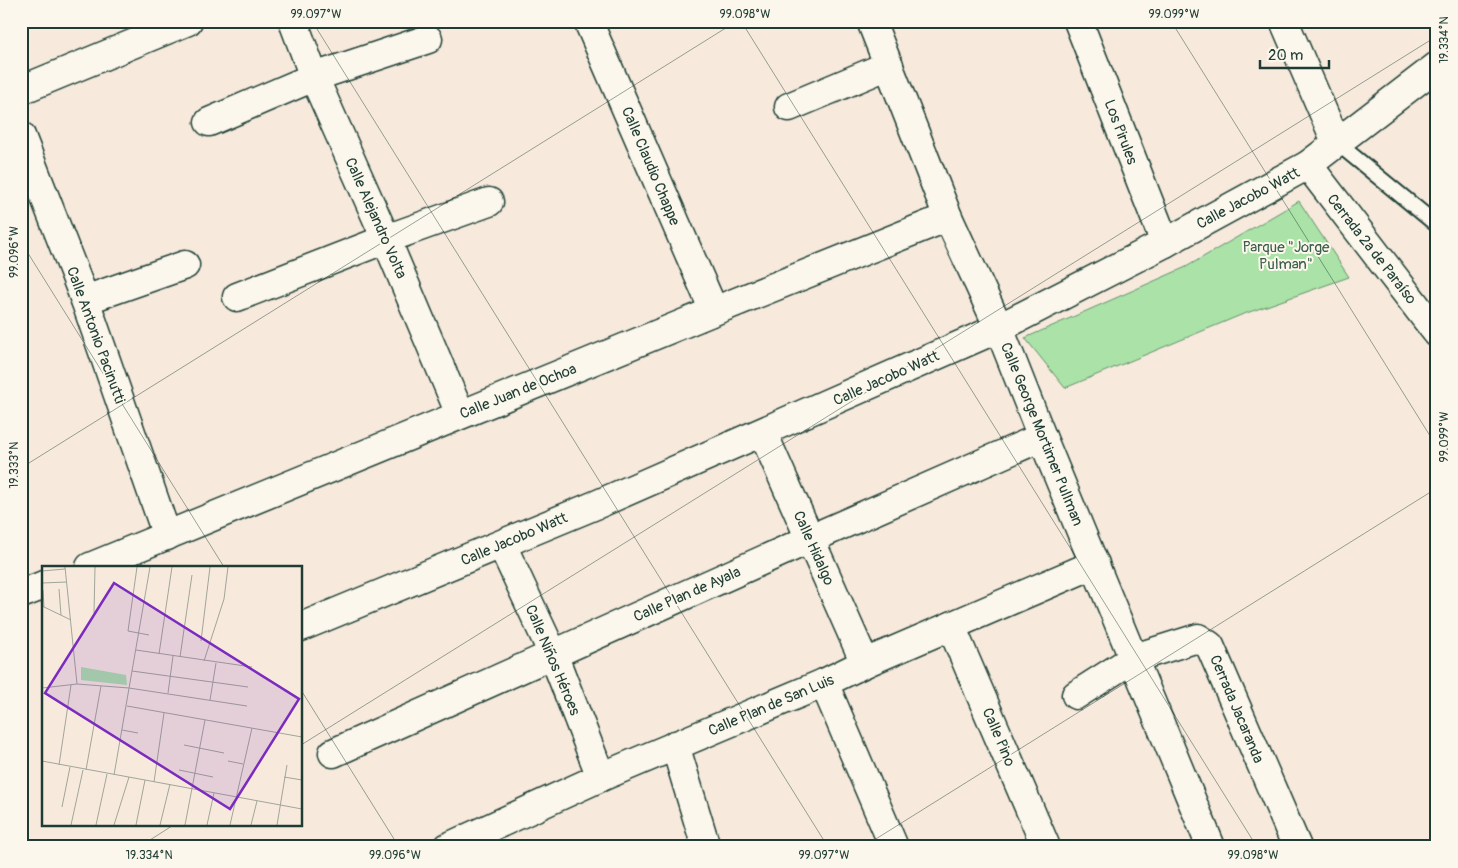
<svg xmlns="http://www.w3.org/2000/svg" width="1458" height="868" font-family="Pangolin,sans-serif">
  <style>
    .green { fill: #aae2a7; stroke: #64906e }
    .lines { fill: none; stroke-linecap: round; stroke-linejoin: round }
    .lane-casing { stroke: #1f3d34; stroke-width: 18 }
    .street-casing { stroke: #1f3d34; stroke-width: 31 }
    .secondary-casing { stroke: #1f3d34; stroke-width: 31 }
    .lane { stroke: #fbf7ec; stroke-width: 14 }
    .street { stroke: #fbf7ec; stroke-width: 28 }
    .secondary { stroke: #fbf7ec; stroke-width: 28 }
    .ticks { fill: none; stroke: #1f3d34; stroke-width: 1; stroke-opacity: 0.45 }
    .labels { text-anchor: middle; stroke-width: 4; stroke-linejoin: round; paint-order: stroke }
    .street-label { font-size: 15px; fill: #1f3d34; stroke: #fbf7ec }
    .park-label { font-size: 15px; fill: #3b5e4b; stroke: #fbf7ec }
    .inset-road { fill: none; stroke: #a1a599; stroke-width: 1 }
    .view { fill: #7b2cbf; fill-opacity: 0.15; stroke: #7b2cbf; stroke-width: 2.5 }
    .inset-edge { fill: none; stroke: #1f3d34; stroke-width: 2.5 }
    .neatline { fill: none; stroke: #1f3d34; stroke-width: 2 }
    .ticks-label { font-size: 12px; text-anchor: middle; fill: #1f3d34 }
  </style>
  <rect width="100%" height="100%" fill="#f7eadc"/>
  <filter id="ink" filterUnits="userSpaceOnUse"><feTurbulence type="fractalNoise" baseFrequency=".02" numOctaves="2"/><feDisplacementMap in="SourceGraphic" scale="10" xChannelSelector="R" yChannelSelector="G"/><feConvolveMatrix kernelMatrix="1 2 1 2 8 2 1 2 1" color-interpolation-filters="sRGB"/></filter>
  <g filter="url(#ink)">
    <path class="green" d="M 1299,201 L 1349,277 L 1241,315 L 1065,388 L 1025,338 L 1186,267 Z"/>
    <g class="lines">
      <defs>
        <path id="lane" d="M 1336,142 L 1437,225"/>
        <g id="street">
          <path d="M 293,21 L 314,77 L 386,239 L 460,414"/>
          <path d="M 588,21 L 714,311"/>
          <path d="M 871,21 L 948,217 L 999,328 L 1042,437 L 1211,847"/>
          <path d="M 1078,21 L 1165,243"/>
          <path d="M 1284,21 L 1336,142"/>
          <path d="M 789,107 L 889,65"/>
          <path d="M 209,122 L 314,77 L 428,39"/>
          <path d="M 21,136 L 85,300 L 167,536"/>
          <path d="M 1308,165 L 1437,333"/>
          <path d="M 237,297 L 386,239 L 489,202"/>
          <path d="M 85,300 L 185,265"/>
          <path d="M 763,433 L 865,663"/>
          <path d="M 502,545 L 553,654 L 601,777"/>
          <path d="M 90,567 L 714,311 L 948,217"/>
          <path d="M 21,594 L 44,585"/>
          <path d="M 951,626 L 1046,847"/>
          <path d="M 301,627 L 598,504 L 999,328 L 1165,243 L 1308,165 L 1437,66"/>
          <path d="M 824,683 L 894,847"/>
          <path d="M 1076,695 L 1134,658 L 1198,638 L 1210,646 L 1297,847"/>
          <path d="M 675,745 L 706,847"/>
          <path d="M 333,753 L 810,539 L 1042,437"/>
          <path d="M 448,847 L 601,777 L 824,683 L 865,663 L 1095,564"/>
        </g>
        <path id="secondary" d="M 21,90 L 188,21"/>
      </defs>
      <use href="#lane" class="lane-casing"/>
      <use href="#street" class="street-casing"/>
      <use href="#secondary" class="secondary-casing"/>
      <use href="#lane" class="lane"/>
      <use href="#street" class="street"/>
      <use href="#secondary" class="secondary"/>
    </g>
  </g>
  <path class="ticks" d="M 312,21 L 828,847M 741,21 L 1257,847M 1171,21 L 1437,447M 21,242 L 224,567M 21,468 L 737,21M 301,690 L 399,847M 301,745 L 1437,36M 139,847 L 175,824M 863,847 L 1437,488"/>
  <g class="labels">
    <g class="street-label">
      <text transform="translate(1121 132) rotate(69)" y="5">Los Pirules</text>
      <text transform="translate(651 166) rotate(67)" y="5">Calle Claudio Chappe</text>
      <text transform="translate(1248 198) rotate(-28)" y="5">Calle Jacobo Watt</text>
      <text transform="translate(376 218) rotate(66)" y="5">Calle Alejandro Volta</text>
      <text transform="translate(1372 249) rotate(52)" y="5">Cerrada 2ª de Paraíso</text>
      <text transform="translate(96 335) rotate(70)" y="5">Calle Antonio Pacinutti</text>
      <text transform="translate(886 378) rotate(-24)" y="5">Calle Jacobo Watt</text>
      <text transform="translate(518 391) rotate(-22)" y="5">Calle Juan de Ochoa</text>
      <text transform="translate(1042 434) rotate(68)" y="5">Calle George Mortimer Pullman</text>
      <text transform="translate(514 539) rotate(-23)" y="5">Calle Jacobo Watt</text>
      <text transform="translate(814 548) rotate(66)" y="5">Calle Hidalgo</text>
      <text transform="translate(687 594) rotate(-24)" y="5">Calle Plan de Ayala</text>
      <text transform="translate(553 660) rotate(67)" y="5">Calle Niños Héroes</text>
      <text transform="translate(771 705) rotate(-23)" y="5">Calle Plan de San Luis</text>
      <text transform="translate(1237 709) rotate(67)" y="5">Cerrada Jacaranda</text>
      <text transform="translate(999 737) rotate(67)" y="5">Calle Pino</text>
    </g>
    <g class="park-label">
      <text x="1286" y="252">Parque "Jorge<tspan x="1286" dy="17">Pulman"</tspan></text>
    </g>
  </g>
  <g transform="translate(42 566)">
    <rect width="260" height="260" fill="#f7eadc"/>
    <path d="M 39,101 L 84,109 L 85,119 L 39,114 Z" fill="#aae2a7"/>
    <path class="inset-road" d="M 23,1 L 35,118M 95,1 L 86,65 L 107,69M 0,5 L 23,3M 0,17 L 25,16M 17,23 L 19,49M 1,24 L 2,41M 0,40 L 29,54M 52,47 L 53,1M 159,75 L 168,1M 94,84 L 210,101M 117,88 L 130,1M 138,91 L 150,9M 162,95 L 182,33 L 186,1M 90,105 L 206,121M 0,122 L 35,118 L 87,122 L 205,140M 126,127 L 131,90M 168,134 L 174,97M 85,140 L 260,171M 80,164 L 96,167M 142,179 L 182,187M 0,195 L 260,243M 186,195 L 201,198M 17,199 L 29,119M 44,204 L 59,120M 137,204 L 171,211M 72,209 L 108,1M 242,211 L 260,214M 112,216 L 122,147M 20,241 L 28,201M 29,259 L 41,204M 54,259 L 65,208M 72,259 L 87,211M 94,259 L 103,214M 118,259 L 128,218M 143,259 L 163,154M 165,259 L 172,227M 188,259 L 210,162M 209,259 L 215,235M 235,259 L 245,199"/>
    <path class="view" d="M 72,17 L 257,133 L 188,243 L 3,127 Z"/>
    <rect width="260" height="260" class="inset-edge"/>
  </g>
  <rect width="1458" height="868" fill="none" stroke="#fbf7ec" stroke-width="55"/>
  <path d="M1260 60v8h69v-8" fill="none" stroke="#1f3d34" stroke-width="2.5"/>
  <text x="1268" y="60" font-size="15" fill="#1f3d34" stroke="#fbf7ec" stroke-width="4" paint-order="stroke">20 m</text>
  <rect x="28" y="28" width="1402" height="812" class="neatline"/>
  <g class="ticks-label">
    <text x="316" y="18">99.097°W</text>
    <text x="745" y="18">99.098°W</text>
    <text x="1174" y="18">99.099°W</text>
    <text transform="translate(1444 40) rotate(-90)" y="4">19.334°N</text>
    <text transform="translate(14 252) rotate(-90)" y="4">99.096°W</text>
    <text transform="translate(1444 437) rotate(-90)" y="4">99.099°W</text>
    <text transform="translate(14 465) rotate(-90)" y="4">19.333°N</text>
    <text x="149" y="859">19.334°N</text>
    <text x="395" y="859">99.096°W</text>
    <text x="824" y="859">99.097°W</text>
    <text x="1253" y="859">99.098°W</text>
  </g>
</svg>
